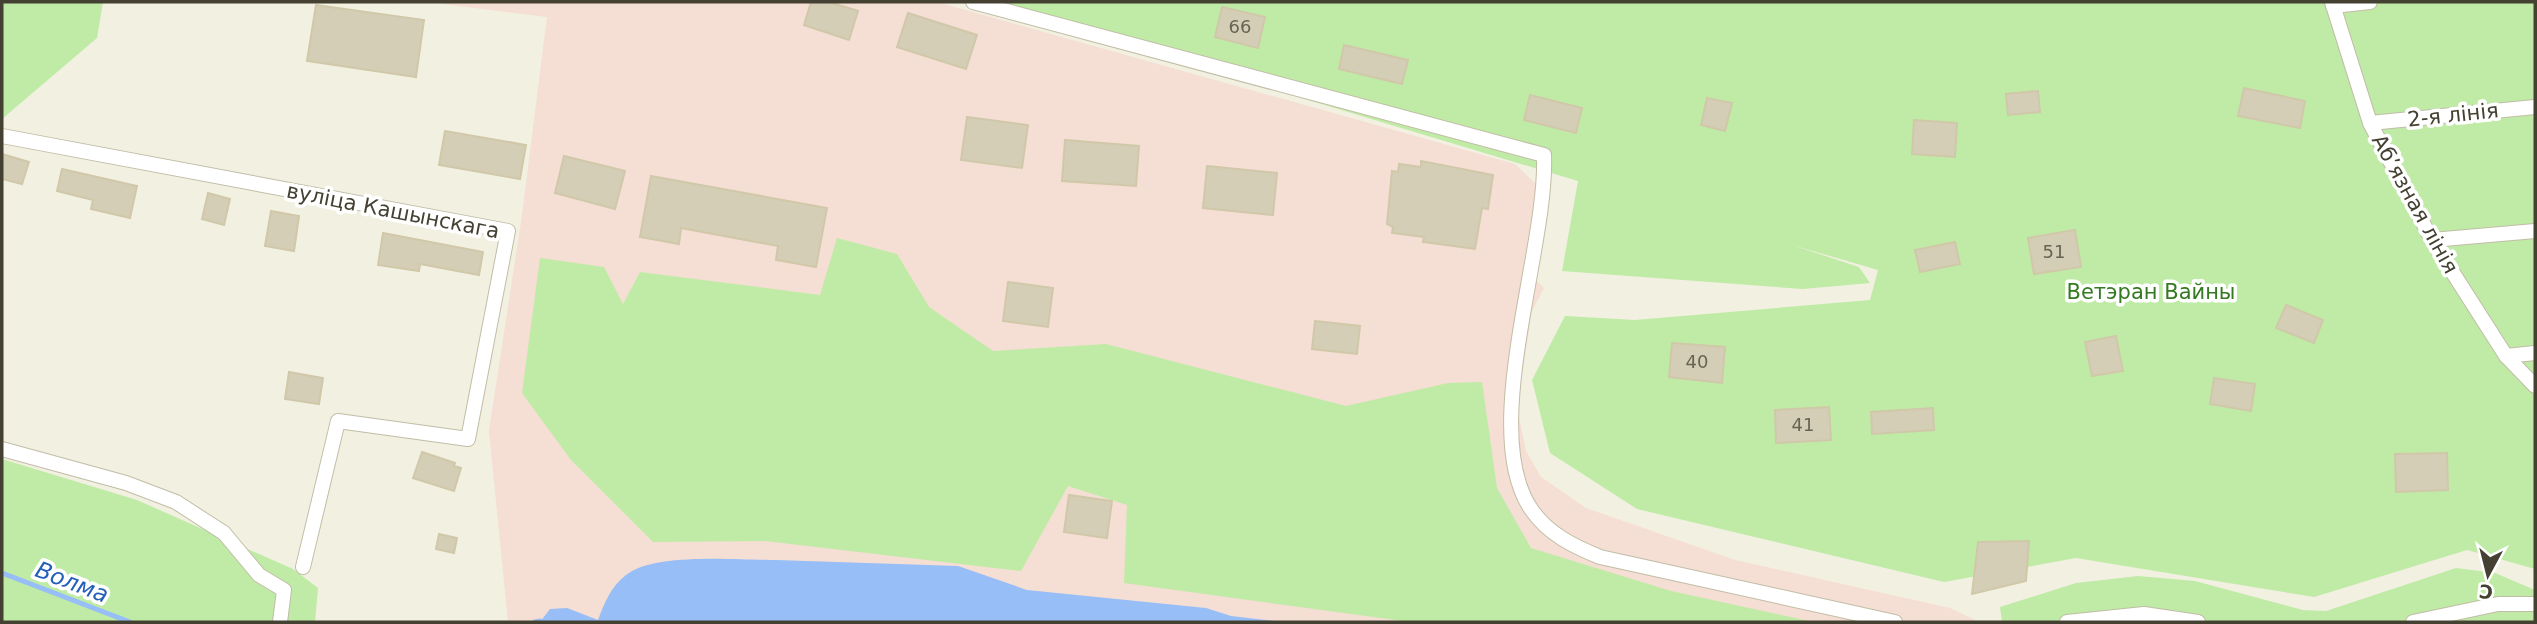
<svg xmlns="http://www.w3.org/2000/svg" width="2537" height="624" font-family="'DejaVu Sans',sans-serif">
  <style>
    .medical { fill: #f5ded3 }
    .green { fill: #bfeba6 }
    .water { fill: #97bef6 }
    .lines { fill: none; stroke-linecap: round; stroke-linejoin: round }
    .stream { stroke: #97bef6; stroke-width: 5 }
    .building { fill: #d4ceb6; stroke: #d0c8a9; stroke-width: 2 }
    .minor-casing { stroke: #c1bda6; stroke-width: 16 }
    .minor { stroke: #fff; stroke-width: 14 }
    .labels { text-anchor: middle; stroke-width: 7; stroke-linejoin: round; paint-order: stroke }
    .number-label { font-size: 18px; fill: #686453 }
    .street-label { font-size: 21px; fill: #444032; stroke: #fff }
    .park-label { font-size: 21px; fill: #337a21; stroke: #fff }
    .water-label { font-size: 23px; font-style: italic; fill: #235eb8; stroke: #fff }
  </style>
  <rect width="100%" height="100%" fill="#f2f0e1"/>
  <path class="medical" d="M 427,2 L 937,2 L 1515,164 L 1538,186 L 1526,271 L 1544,288 L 1532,311 L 1517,407 L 1526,451 L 1541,477 L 1586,508 L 1735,560 L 1950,608 L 1979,622 L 508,622 L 489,431 L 522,215 L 547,17 Z"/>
  <g class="green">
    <path d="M 2,2 L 103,2 L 97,38 L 2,119 Z"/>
    <path d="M 982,2 L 2535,2 L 2535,569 L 2467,550 L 2314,597 L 2076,558 L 1944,582 L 1637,509 L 1550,453 L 1532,380 L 1565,316 L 1635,320 L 1870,300 L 1878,270 L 1792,245 L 1859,267 L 1870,283 L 1803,289 L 1562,271 L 1578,181 Z"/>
    <path d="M 837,238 L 897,254 L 929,307 L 993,351 L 1106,344 L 1346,406 L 1448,383 L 1482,382 L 1497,488 L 1531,548 L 1671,591 L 1814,622 L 1410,622 L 1124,583 L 1127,505 L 1068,486 L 1021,571 L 765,541 L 653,542 L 571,460 L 522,393 L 540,258 L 604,267 L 623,304 L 640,272 L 820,295 Z"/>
    <path d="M 2,459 L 137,500 L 293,569 L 318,588 L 315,622 L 2,622 Z"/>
    <path d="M 2456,568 L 2495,573 L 2535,590 L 2535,622 L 2002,622 L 2000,607 L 2076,583 L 2138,576 L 2195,581 L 2303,610 L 2326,611 Z"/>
  </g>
  <path class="water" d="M 776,560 L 958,566 L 1027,590 L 1206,608 L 1231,616 L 1282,622 L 540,622 L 550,609 L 567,608 L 598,620 C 604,604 611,586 626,575 C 654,552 739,560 776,560 Z"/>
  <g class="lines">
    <g class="stream">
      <path d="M 2,573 L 130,622"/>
      <path d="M 535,622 L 540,621"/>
    </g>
  </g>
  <g class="building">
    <path d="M 811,2 L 829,2 L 858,11 L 849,40 L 804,25 Z"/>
    <path d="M 316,5 L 424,20 L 416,77 L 307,61 Z"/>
    <path d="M 1222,7 L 1265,17 L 1258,48 L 1215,37 Z"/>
    <path d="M 908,13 L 977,35 L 966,69 L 897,47 Z"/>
    <path d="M 1344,45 L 1408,60 L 1402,84 L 1339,69 Z"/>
    <path d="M 2244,88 L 2305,101 L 2300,128 L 2238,116 Z"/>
    <path d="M 2038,91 L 2040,112 L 2008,115 L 2006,94 Z"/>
    <path d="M 1530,95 L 1582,108 L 1576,133 L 1524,120 Z"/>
    <path d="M 1707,98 L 1732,103 L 1725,131 L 1701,125 Z"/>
    <path d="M 967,117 L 1028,125 L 1022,168 L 961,160 Z"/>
    <path d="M 1914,120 L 1957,123 L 1955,157 L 1912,154 Z"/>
    <path d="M 445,131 L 526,145 L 520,179 L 439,165 Z"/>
    <path d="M 1065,140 L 1139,146 L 1136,186 L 1062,181 Z"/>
    <path d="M 2,154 L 29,162 L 22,184 L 2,179 Z"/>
    <path d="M 564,156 L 625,171 L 615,209 L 555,193 Z"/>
    <path d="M 1421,161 L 1493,175 L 1488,209 L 1482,208 L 1475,249 L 1423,242 L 1424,237 L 1392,233 L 1393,227 L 1387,224 L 1392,171 L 1398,172 L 1399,164 L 1421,167 Z"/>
    <path d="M 1207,166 L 1277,173 L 1273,215 L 1203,208 Z"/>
    <path d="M 62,169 L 137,186 L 130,218 L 91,209 L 93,200 L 57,191 Z"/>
    <path d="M 651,176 L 827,208 L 816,267 L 776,260 L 778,246 L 681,228 L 679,244 L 640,237 Z"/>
    <path d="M 208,193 L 230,199 L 224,225 L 202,219 Z"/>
    <path d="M 271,211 L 299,216 L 294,251 L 265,246 Z"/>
    <path d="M 2075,230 L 2081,267 L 2034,274 L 2028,238 Z"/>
    <path d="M 383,233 L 483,252 L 479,275 L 420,264 L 419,271 L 378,265 Z"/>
    <path d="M 1955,242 L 1960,264 L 1920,272 L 1915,250 Z"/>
    <path d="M 1008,282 L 1053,288 L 1048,327 L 1003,321 Z"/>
    <path d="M 2286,305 L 2323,320 L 2314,343 L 2276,328 Z"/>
    <path d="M 1315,321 L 1360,326 L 1357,354 L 1312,349 Z"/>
    <path d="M 2116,336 L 2123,371 L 2092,376 L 2085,342 Z"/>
    <path d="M 1672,343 L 1725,347 L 1722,383 L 1669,377 Z"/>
    <path d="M 289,372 L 323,378 L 319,404 L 285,399 Z"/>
    <path d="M 2214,378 L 2255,384 L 2251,411 L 2210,404 Z"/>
    <path d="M 1829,407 L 1831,440 L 1776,443 L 1775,410 Z"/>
    <path d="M 1933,408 L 1934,430 L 1872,434 L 1871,412 Z"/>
    <path d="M 422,452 L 455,463 L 454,466 L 461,468 L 454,491 L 413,478 Z"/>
    <path d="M 2447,453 L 2448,490 L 2396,492 L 2395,454 Z"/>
    <path d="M 1069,495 L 1112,501 L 1107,538 L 1064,532 Z"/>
    <path d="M 439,534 L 457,538 L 454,553 L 436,549 Z"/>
    <path d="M 2029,541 L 2026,581 L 1972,594 L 1978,542 Z"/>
  </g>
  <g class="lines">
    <defs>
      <g id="minor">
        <path d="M 973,2 L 1544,155 C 1548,248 1478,431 1531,509 C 1548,534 1573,546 1600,557 L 1895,622"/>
        <path d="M 2332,2 L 2370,123 L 2432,240 L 2506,356 L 2535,386"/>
        <path d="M 2333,6 L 2370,2"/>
        <path d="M 2370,123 L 2535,107"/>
        <path d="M 2,136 L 508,231 L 468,439 L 338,421 L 303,567"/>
        <path d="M 2432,240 L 2535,231"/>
        <path d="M 2506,356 L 2535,353"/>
        <path d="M 2,449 L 126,483 L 176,502 L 224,533 L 259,575 L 284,590 L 280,622"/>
        <path d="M 2067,622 L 2144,614 L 2198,622"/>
        <path d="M 2413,622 L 2498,604 L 2535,604"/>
      </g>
    </defs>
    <use href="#minor" class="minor-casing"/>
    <use href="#minor" class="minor"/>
  </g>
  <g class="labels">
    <g class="number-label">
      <text x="1240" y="33">66</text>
      <text x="2054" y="258">51</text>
      <text x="1697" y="368">40</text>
      <text x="1803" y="431">41</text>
    </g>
    <g class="street-label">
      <text transform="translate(2453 115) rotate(-6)" y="7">2-я лінія</text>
      <text transform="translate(2415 204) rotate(61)" y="7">Абʼязная лінія</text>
      <text transform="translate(393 211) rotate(11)" y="7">вуліца Кашынскага</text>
    </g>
    <g class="park-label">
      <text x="2151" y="299">Ветэран Вайны</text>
    </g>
    <g class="water-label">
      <text transform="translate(72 582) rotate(21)" y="8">Волма</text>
    </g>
  </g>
  <rect width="2537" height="624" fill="none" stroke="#444032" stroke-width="7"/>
  <g transform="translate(2488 575) rotate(187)" stroke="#ffffff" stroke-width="5" paint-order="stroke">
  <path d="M0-5L12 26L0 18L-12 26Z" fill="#444032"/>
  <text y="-10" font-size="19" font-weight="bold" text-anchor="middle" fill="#444032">С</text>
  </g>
</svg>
